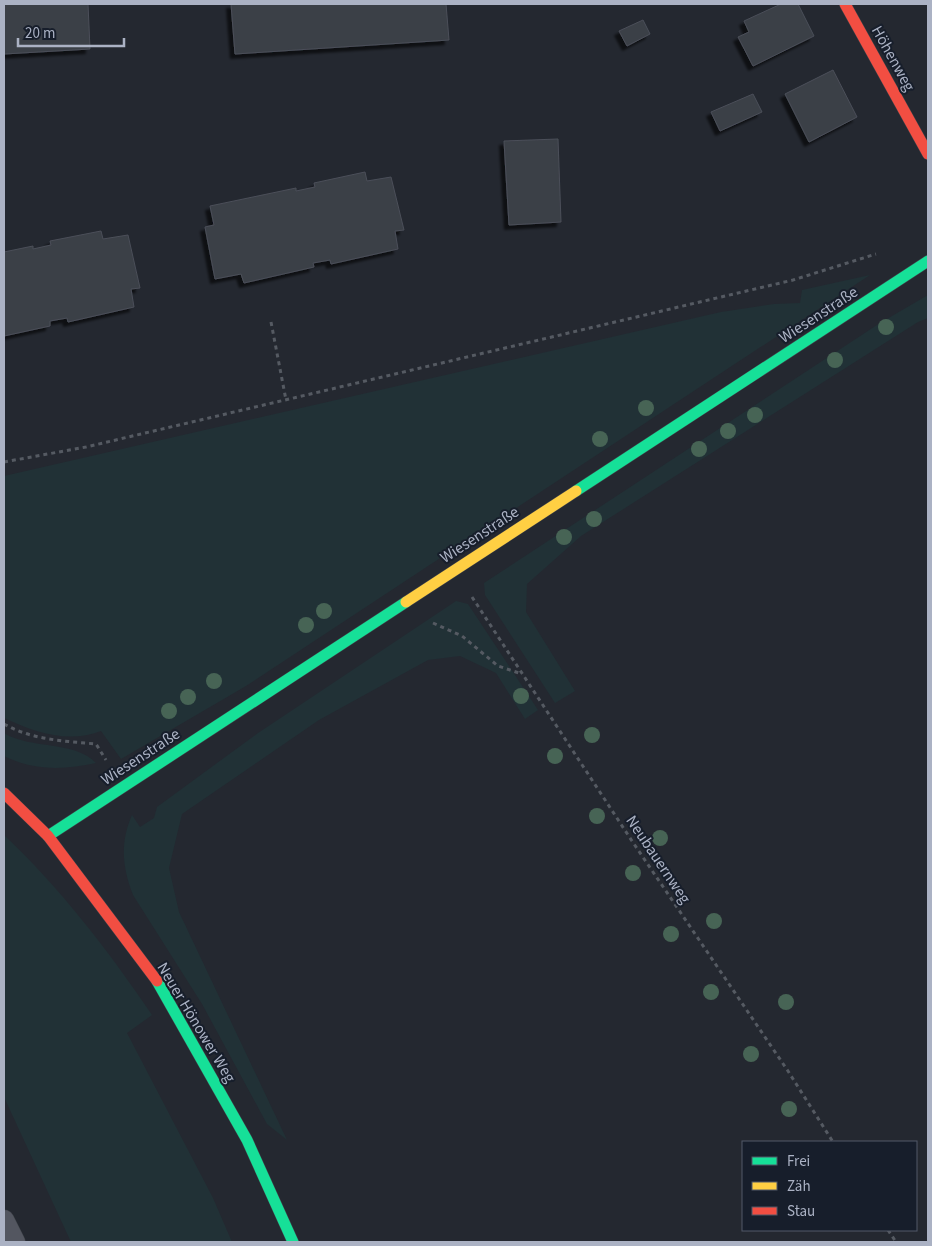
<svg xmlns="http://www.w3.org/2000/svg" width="932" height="1246" font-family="'Source Sans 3',sans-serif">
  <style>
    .green { fill: #213136 }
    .building { fill: #3b3f47; stroke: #4b4f59; filter: url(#shadow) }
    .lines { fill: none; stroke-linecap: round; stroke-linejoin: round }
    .lane-casing { stroke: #40434a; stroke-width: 21 }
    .fast-casing { stroke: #40434a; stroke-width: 12 }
    .slow-casing { stroke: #40434a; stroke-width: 12 }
    .jam-casing { stroke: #40434a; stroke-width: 12 }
    .path { stroke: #555a62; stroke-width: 3; stroke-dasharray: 4 4; stroke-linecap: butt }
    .lane { stroke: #535660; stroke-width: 20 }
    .fast { stroke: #16e098; stroke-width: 11 }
    .slow { stroke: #ffcf43; stroke-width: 11 }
    .jam { stroke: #f24e42; stroke-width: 11 }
    .tree { fill: #476455 }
    .labels { text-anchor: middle; stroke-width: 4; stroke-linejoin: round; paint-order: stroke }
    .street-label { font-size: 16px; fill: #abb2c4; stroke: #171e2b }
  </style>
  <defs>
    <filter id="shadow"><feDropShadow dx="-4.5" dy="4.5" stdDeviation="1" flood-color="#0009"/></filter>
  </defs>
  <rect width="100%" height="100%" fill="#242830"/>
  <g class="green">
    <path d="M 870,275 L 246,686 L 121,759 L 101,731 C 68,744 34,732 4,718 L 4,476 L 721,312 L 774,304 L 800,303 L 802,290 Z"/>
    <path d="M 928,295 L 928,318 L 918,322 L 581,536 L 527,584 L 526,612 L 575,691 L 555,703 L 485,595 L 484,583 L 880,323 Z"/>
    <path d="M 456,601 L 468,604 L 538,710 L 525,719 L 496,673 L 460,656 L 428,660 L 319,720 L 182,814 L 169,868 L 179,912 L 287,1140 L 267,1124 L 202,1004 L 133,895 C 122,867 120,842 132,815 L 140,827 L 154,818 L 157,807 L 258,733 Z"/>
    <path d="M 4,733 C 32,750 74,740 96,763 C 64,770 34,771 4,756 Z"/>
    <path d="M 4,835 C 61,889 108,950 152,1015 L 127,1033 L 213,1198 L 232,1242 L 71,1242 L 4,1097 Z"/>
  </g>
  <g class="building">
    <path d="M 4,4 L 88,4 L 90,49 L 4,54 Z"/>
    <path d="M 231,4 L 446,4 L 449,40 L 235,54 Z"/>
    <path d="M 781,4 L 798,4 L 814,36 L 753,66 L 738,37 L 749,32 L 744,21 Z"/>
    <path d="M 643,20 L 650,34 L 627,46 L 619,31 Z"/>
    <path d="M 833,70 L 857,117 L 809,142 L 785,94 Z"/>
    <path d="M 753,94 L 762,112 L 720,131 L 711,112 Z"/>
    <path d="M 558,139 L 561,222 L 509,225 L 504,141 Z"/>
    <path d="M 365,172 L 367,181 L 391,177 L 404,230 L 395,231 L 398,249 L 331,264 L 330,260 L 313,263 L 314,267 L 244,283 L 241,274 L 215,279 L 205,227 L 214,225 L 210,206 L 296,188 L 296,191 L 315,187 L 314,183 Z"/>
    <path d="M 101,231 L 103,239 L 128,235 L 140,288 L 131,289 L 134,307 L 68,322 L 67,318 L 50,321 L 50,326 L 4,336 L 4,252 L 33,246 L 33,249 L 51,245 L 50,241 Z"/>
  </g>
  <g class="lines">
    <defs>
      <path id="lane" d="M 4,1220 L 15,1242"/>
      <g id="fast">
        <path d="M 576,491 L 928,261"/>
        <path d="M 48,836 L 406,602"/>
        <path d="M 157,981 L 247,1140 L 293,1242"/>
      </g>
      <path id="slow" d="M 406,602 L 576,491"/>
      <g id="jam">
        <path d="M 845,4 L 928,154"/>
        <path d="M 4,793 L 48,836 L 157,981"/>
      </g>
    </defs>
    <use href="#lane" class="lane-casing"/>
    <use href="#fast" class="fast-casing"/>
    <use href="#slow" class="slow-casing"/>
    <use href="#jam" class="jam-casing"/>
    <g class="path">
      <path d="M 271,322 L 286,400"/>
      <path d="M 4,462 L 86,447 L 793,280 L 876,254"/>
      <path d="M 472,597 L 632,841 L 788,1071 L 833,1142"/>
      <path d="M 433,623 L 462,636 L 498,666 L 522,674"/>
      <path d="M 4,724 C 32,740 64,741 96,744 L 106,760"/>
      <path d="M 888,1230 L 896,1242"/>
    </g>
    <use href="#lane" class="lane"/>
    <use href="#fast" class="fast"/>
    <use href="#slow" class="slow"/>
    <use href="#jam" class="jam"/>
  </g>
  <g class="tree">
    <circle cx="886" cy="327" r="8"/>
    <circle cx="835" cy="360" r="8"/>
    <circle cx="646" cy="408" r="8"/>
    <circle cx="755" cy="415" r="8"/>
    <circle cx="728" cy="431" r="8"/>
    <circle cx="600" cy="439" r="8"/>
    <circle cx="699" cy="449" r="8"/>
    <circle cx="594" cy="519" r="8"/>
    <circle cx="564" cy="537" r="8"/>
    <circle cx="324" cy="611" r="8"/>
    <circle cx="306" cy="625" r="8"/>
    <circle cx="214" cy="681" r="8"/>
    <circle cx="521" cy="696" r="8"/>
    <circle cx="188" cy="697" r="8"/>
    <circle cx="169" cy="711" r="8"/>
    <circle cx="592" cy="735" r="8"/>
    <circle cx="555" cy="756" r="8"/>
    <circle cx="597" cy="816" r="8"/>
    <circle cx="660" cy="838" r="8"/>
    <circle cx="633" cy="873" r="8"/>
    <circle cx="714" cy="921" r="8"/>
    <circle cx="671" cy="934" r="8"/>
    <circle cx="711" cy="992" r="8"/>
    <circle cx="786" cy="1002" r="8"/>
    <circle cx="751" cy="1054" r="8"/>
    <circle cx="789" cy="1109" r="8"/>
  </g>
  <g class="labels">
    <g class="street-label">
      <text transform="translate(894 58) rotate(61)" y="6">Höhenweg</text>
      <text transform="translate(818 314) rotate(-33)" y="6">Wiesenstraße</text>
      <text transform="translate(479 534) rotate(-33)" y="6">Wiesenstraße</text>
      <text transform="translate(140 756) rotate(-33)" y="6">Wiesenstraße</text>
      <text transform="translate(659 859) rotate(56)" y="6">Neubauernweg</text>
      <text transform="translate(197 1022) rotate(59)" y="6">Neuer Hönower Weg</text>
    </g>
  </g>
  <rect width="932" height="1246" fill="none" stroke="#abb2c4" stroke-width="10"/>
  <rect x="742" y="1141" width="175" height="90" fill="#171e2b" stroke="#525968"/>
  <rect x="752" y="1157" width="25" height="8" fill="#16e098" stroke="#525968"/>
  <text x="787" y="1166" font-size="15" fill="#abb2c4">Frei</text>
  <rect x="752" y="1182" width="25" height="8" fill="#ffcf43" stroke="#525968"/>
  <text x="787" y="1191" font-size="15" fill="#abb2c4">Zäh</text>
  <rect x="752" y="1207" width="25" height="8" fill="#f24e42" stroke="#525968"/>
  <text x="787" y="1216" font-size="15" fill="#abb2c4">Stau</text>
  <path d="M18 38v8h106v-8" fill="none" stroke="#abb2c4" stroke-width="2.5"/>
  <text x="25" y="38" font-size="15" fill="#abb2c4" stroke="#171e2b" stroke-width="4" paint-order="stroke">20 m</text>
</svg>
